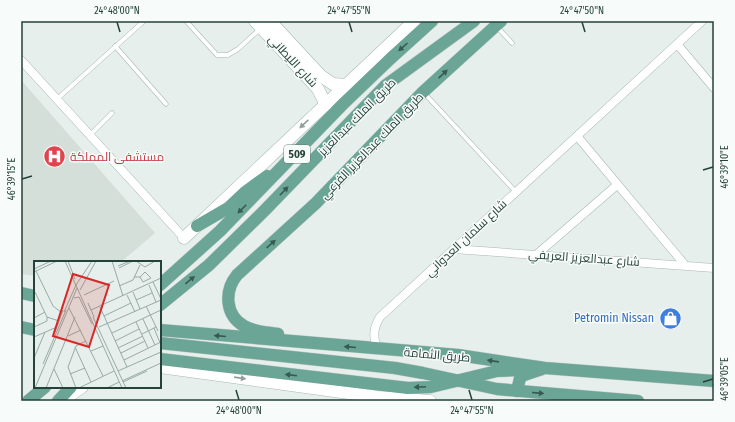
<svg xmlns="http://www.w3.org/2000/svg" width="735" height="422" font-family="'Fira Sans Condensed',Cairo,sans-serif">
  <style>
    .built { fill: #d4dfda }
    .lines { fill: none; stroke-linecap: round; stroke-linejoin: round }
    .lane-casing { stroke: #a8b8b2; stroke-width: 5 }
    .street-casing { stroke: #a8b8b2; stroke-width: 9 }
    .secondary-casing { stroke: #a4bbb3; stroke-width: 13 }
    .primary-casing { stroke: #c2cac8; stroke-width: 13 }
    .lane { stroke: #fff; stroke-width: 4 }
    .street { stroke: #fff; stroke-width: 8 }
    .secondary { stroke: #fff; stroke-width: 12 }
    .primary { stroke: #6aa596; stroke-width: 12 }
    .oneway { fill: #365b51 }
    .oneway2 { fill: #92a09c }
    .ticks { fill: none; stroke: #24423a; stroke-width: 1.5 }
    .labels { text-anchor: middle; stroke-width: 3; stroke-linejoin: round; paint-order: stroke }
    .shield { fill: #f7fbf9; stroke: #637a73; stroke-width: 1 }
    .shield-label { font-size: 11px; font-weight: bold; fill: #24423a }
    .street-label { font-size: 12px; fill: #24423a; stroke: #f7fbf9 }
    .health-label { font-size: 12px; fill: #be3a42; stroke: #f7fbf9; text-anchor: start }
    .shop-label { font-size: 12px; fill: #366cbe; stroke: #f7fbf9; text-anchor: end }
    .inset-road { fill: none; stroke: #98aaa4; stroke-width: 1 }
    .view { fill: #d62828; fill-opacity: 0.15; stroke: #d62828; stroke-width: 2 }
    .inset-edge { fill: none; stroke: #24423a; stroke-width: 2 }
    .neatline { fill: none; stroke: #24423a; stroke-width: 1.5 }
    .ticks-label { font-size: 10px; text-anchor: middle; fill: #24423a }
  </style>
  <rect width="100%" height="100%" fill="#e6efeb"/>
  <path class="built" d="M 21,80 L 155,233 L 121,262 L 35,262 L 35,276 L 21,274 Z"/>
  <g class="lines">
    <defs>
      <g id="lane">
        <path d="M 186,21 L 217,55 L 228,55 L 238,49 L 260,29"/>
        <path d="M 497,27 L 512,43"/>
        <path d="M 115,46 L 166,104"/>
        <path d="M 424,93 L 516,192"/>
        <path d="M 57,99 L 144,21"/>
        <path d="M 90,135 L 112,113"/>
      </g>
      <g id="street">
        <path d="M 677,44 L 714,88"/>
        <path d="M 21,60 L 184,238"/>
        <path d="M 577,136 L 685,265"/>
        <path d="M 454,249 L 714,268"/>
        <path d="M 536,255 L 617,185"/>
        <path d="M 377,349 C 373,337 373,328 380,317 L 702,21"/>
      </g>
      <g id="secondary">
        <path d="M 255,21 L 318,89 L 326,105"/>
        <path d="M 270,21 L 321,76 L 333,84 L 346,85"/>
        <path d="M 184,238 L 414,21"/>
        <path d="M 160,367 L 378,397 L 430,401"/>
        <path d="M 62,401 L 82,387"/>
      </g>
      <g id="primary">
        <path d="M 197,226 L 228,208 L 245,192 L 267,176"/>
        <path d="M 160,285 L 220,231 L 343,104 L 390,59 L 432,21"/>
        <path d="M 21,293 L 35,296"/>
        <path d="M 160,305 L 209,265 L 265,210 L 386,85 L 474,21"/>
        <path d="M 21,327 L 35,330"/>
        <path d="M 160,330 L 458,355 L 545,368 L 714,381"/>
        <path d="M 278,334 C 267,332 254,332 244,326 C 225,315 224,291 237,275 L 316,203 L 423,92 L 501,21"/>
        <path d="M 160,343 L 395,368 L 423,373 L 497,389 L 638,401"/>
        <path d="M 160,359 L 408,388 L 431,387 L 497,371 L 518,370"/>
        <path d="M 517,391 L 520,378 L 524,375 L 542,369"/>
        <path d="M 28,401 L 45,387"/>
        <path d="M 58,401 L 71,387"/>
      </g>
    </defs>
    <use href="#lane" class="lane-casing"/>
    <use href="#street" class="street-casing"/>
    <use href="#secondary" class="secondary-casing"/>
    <use href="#primary" class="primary-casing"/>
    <use href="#lane" class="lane"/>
    <use href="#street" class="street"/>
    <use href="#secondary" class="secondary"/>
    <use href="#primary" class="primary"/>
  </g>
  <defs><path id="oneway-solid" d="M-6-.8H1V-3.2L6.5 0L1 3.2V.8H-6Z"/></defs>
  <g class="oneway">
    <use href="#oneway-solid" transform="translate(403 47) rotate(138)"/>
    <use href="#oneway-solid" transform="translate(443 74) rotate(-43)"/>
    <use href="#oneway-solid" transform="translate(284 191) rotate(-46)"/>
    <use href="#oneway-solid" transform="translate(242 209) rotate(135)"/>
    <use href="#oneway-solid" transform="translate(271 244) rotate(-42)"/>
    <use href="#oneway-solid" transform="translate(190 280) rotate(-39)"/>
    <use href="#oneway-solid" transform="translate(220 336) rotate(-175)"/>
    <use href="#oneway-solid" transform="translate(350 347) rotate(-175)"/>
    <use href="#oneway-solid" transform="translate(493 361) rotate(-172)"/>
    <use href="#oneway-solid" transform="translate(291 375) rotate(-173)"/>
    <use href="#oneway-solid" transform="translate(420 387) rotate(177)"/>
    <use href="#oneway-solid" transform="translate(538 393) rotate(5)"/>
  </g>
  <g class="oneway2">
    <use href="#oneway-solid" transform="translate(304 124) rotate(137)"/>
    <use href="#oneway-solid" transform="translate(240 378) rotate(8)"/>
  </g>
  <path class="ticks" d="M 117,22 L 120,32M 349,22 L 352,32M 582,22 L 585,32M 703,170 L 713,167M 22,179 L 32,176M 703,382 L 713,379M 236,390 L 239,400M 469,390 L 472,400"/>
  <defs>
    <symbol id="hospital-disc" viewBox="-11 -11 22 22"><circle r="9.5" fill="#e0444e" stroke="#f7fbf9"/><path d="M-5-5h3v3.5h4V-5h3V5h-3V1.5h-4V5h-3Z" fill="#fff"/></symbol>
    <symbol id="shop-disc" viewBox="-11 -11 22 22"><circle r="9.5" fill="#3f7fe0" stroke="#f7fbf9"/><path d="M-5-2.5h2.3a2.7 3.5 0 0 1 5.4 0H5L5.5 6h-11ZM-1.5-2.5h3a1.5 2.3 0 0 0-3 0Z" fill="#fff"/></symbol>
  </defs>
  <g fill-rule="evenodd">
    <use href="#hospital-disc" x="42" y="144" width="25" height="25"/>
    <use href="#shop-disc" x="658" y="306" width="25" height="25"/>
  </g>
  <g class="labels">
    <rect class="shield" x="284" y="145" width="26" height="18" rx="3"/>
    <g class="shield-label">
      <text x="297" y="158">509</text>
    </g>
    <g class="street-label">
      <text transform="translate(293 61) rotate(47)" y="4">شارع الليطاني</text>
      <text transform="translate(357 117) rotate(-45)" y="4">طريق الملك عبدالعزيز</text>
      <text transform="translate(372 146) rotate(-46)" y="4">طريق الملك عبدالعزيز الفرعي</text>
      <text transform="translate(466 238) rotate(-43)" y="4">شارع سلمان العدواني</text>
      <text transform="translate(584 258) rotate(4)" y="4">شارع عبدالعزيز العريفي</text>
      <text transform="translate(437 355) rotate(5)" y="4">طريق الثمامة</text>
    </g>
    <g class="health-label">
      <text x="70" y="161">مستشفى المملكة</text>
    </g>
    <g class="shop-label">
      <text x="654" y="322">Petromin Nissan</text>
    </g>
  </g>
  <g transform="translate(34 261)">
    <rect width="127" height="127" fill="#e6efeb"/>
    <path class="inset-road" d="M 31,0 L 88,127M 34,0 L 41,18M 78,0 L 89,35M 102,0 L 111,6 L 121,0M 84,5 L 96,0M 85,7 L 99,0M 0,8 L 17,0M 2,10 L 19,45 L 28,52M 0,11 L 23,0M 100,16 L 106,16 L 111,11 L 117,17 L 109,21 L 106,16M 119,21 L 127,38M 115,24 L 122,41M 85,25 L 99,19 L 106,4M 46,29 L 62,0M 1,31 L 13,56 L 25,60M 99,31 L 106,48M 50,34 L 80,20M 93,34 L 101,51M 40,37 L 45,36 L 58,63M 102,39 L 118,32M 54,42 L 60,56M 112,45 L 124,70M 66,46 L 93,106M 35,47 L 69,115M 57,49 L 127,17M 30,51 L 42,24 L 58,0M 70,55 L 97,42M 59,56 L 92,127M 0,57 L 11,51M 109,58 L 121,84M 102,61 L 114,87M 0,66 L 13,60 L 13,56M 65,66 L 127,39M 120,67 L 126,82M 21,71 L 29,49M 78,72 L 127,49M 108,73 L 122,66M 34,75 L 47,69M 0,76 L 23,66M 81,80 L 105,68M 41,86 L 57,121M 84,87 L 109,75M 57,90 L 69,85M 87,92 L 111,80M 0,97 L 11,71M 90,99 L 127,81M 9,103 L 32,49M 20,108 L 29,127M 84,110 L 127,91M 36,113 L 51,107M 88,120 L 127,102M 89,121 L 113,110M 1,127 L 43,27M 12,127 L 41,56M 42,127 L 34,106 L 42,85 L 52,80M 45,127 L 80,110M 73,127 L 85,121"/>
    <path class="view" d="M 39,13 L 75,24 L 55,86 L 19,75 Z"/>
    <rect width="127" height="127" class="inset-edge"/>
  </g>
  <rect width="735" height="422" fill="none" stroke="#f7fbf9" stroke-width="44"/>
  <rect x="22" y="22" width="691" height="378" class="neatline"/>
  <g class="ticks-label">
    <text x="117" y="14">24°48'00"N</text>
    <text x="349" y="14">24°47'55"N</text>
    <text x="582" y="14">24°47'50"N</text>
    <text transform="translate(724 167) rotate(-90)" y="4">46°39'10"E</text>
    <text transform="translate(11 179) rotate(-90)" y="4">46°39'15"E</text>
    <text transform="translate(724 379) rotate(-90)" y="4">46°39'05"E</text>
    <text x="239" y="414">24°48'00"N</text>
    <text x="472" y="414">24°47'55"N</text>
  </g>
</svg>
